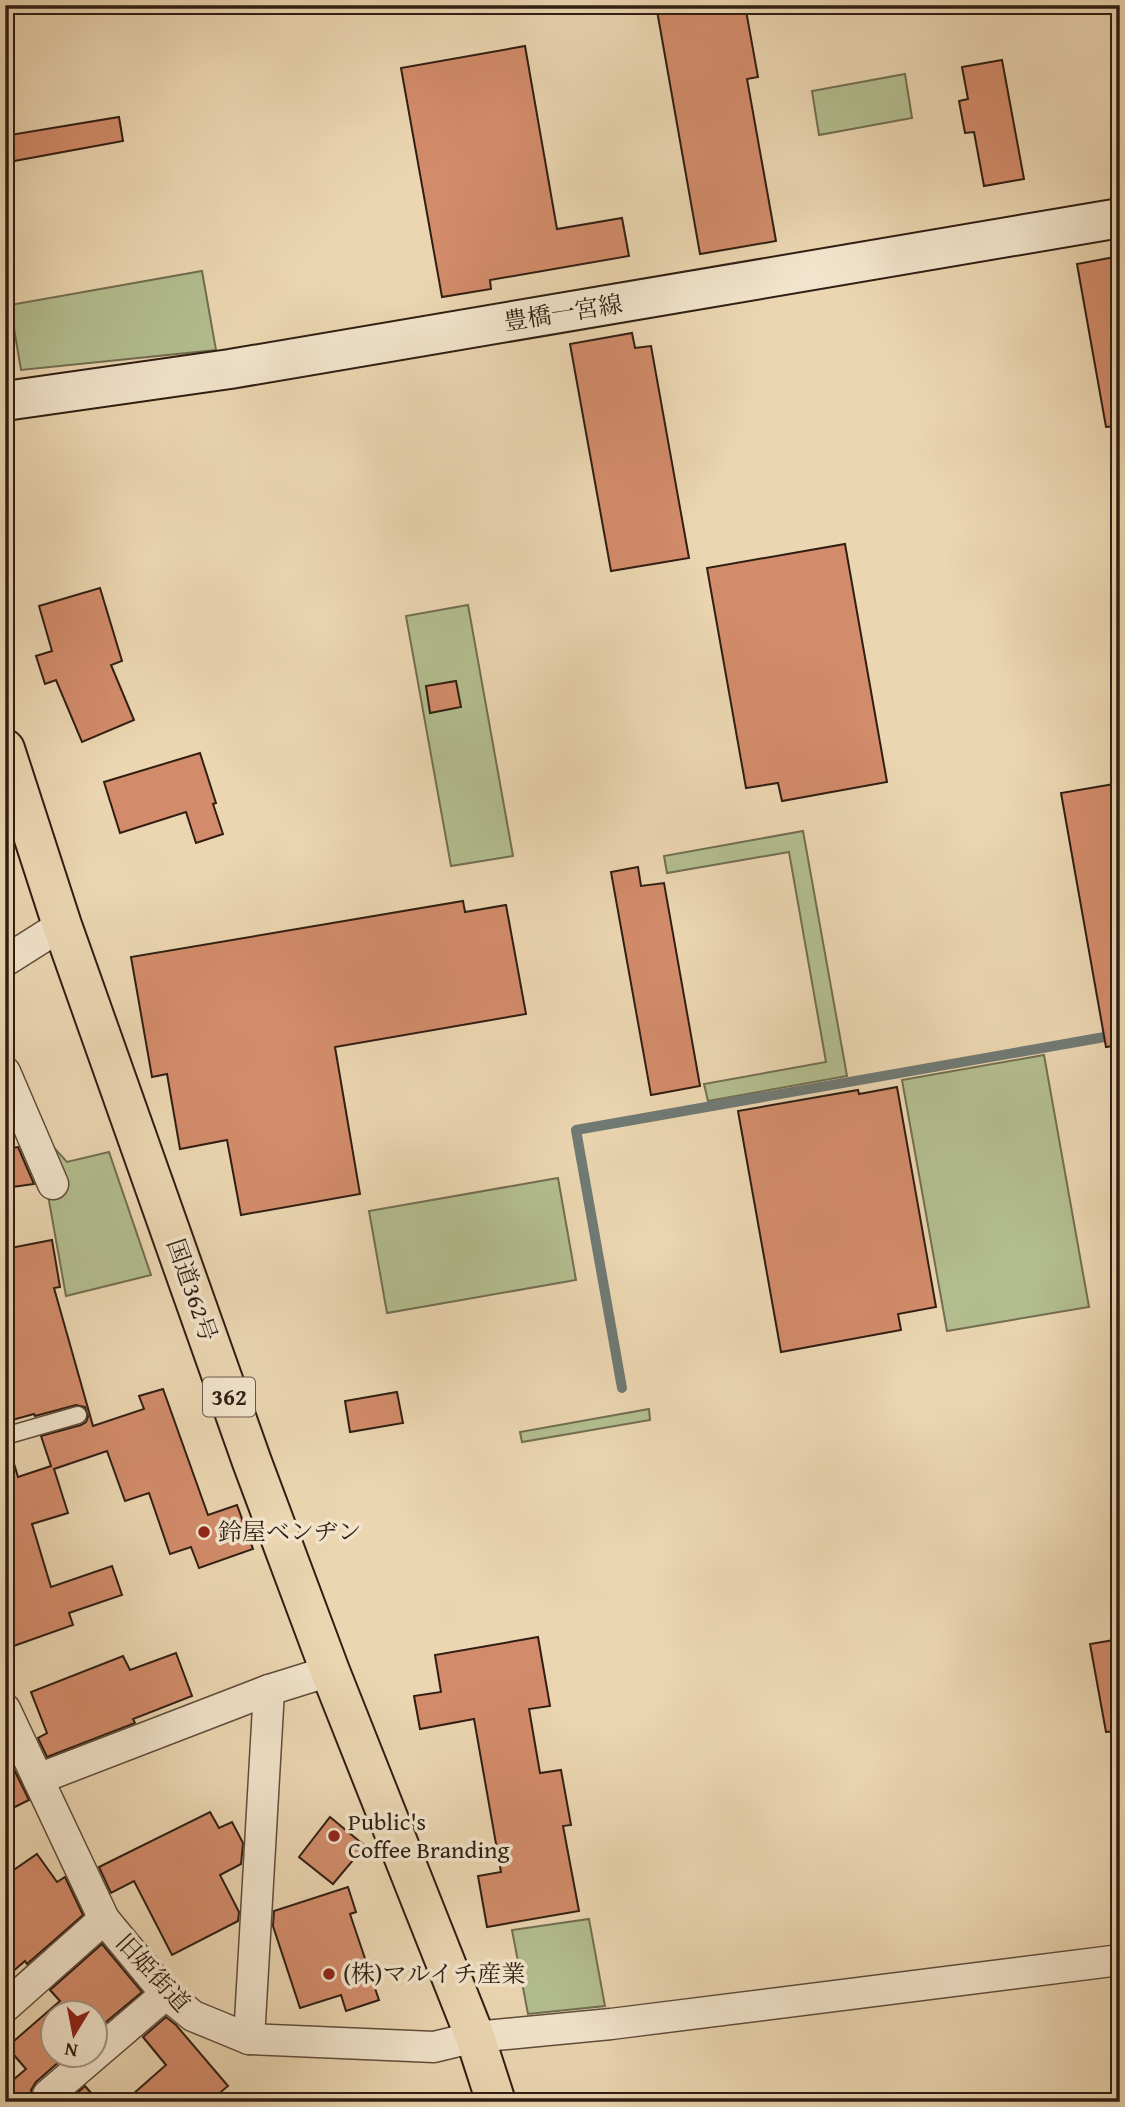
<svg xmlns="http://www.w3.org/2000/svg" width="1125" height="2107" font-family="'Gentium Book Plus','Noto Serif JP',serif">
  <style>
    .green { fill: #b3be8f; stroke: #726e51; stroke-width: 2 }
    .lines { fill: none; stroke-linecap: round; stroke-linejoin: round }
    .stream { stroke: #707a74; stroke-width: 10 }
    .building { fill: #d38c6b; stroke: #301e13; stroke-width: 2 }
    .service-casing { stroke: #5f4c3a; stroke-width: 19 }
    .minor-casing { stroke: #5f4c3a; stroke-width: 33 }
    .secondary-casing { stroke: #301e13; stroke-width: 42 }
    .trunk-casing { stroke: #301e13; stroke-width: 42 }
    .service { stroke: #f2e4cc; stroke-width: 16 }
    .minor { stroke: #f2e4cc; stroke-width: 30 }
    .secondary { stroke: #f2e4cc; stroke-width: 38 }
    .trunk { stroke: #ebd6b1; stroke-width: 38 }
    .poi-dot { fill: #8f2418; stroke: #f2e4cc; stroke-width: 2.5 }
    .labels { text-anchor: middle; stroke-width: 7; stroke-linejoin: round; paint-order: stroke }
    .shield { fill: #f2e4cc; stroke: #6a594a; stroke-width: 2 }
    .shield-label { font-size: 23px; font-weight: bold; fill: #301e13 }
    .street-label { font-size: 24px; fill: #301e13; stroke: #f2e4cc }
    .poi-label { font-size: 24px; fill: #301e13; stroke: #f2e4cc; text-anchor: start }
  </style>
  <rect width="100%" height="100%" fill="#ebd6b1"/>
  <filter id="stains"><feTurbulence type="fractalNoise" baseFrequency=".00286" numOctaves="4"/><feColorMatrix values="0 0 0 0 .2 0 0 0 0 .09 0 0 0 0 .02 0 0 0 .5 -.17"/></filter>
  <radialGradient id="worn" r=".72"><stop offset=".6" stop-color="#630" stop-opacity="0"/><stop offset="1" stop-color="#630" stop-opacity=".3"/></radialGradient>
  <g class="green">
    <path d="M 905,74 L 912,118 L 819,135 L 812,91 Z"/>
    <path d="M 202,271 L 216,350 L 21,370 L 10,305 Z"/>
    <path d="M 468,605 L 513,856 L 451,866 L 406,616 Z"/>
    <path d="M 803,831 L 847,1076 L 708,1101 L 704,1084 L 826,1062 L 789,852 L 667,873 L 664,856 Z"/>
    <path d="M 1044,1055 L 1089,1307 L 947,1331 L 902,1080 Z"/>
    <path d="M 36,1128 L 67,1162 L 109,1152 L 151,1275 L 66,1296 Z"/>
    <path d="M 558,1178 L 576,1280 L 387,1313 L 369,1211 Z"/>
    <path d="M 649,1409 L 650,1420 L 522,1442 L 520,1432 Z"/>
    <path d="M 589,1919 L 605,2006 L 528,2014 L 512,1930 Z"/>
  </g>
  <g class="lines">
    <path class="stream" d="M 622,1388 L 576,1130 L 1116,1035"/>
  </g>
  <g class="building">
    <path d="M 656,5 L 745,5 L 758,77 L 747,79 L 776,241 L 700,254 Z"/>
    <path d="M 525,46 L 557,229 L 622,218 L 629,256 L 490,280 L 491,289 L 442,297 L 401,68 Z"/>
    <path d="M 1002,60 L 1024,179 L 984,186 L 974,132 L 965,133 L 959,101 L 968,99 L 962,67 Z"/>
    <path d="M 119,117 L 123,141 L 14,161 L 10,135 Z"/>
    <path d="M 1120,256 L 1120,426 L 1106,427 L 1077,264 Z"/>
    <path d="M 632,333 L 635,348 L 651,346 L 689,558 L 611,571 L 570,344 Z"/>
    <path d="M 845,544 L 887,782 L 782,801 L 778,783 L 746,788 L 707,568 Z"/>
    <path d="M 100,588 L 122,661 L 111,665 L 134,720 L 82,742 L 56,680 L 45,684 L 36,656 L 52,651 L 39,606 Z"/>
    <path d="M 456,681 L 461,707 L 430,713 L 426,686 Z"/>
    <path d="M 200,753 L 216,803 L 213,804 L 223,834 L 196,843 L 186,812 L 120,833 L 104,782 Z"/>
    <path d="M 1120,783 L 1120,1045 L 1106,1047 L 1061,793 Z"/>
    <path d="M 638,867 L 641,886 L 664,883 L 700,1086 L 651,1095 L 611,872 Z"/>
    <path d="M 463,901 L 465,912 L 506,905 L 526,1014 L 335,1047 L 360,1194 L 241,1215 L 227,1140 L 180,1149 L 167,1074 L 152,1077 L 131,957 Z"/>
    <path d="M 897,1087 L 936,1307 L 898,1314 L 901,1330 L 781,1352 L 738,1111 L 858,1090 L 859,1094 Z"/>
    <path d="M 18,1147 L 34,1184 L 5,1188 L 5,1149 Z"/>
    <path d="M 52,1240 L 60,1287 L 54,1288 L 93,1426 L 144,1409 L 139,1396 L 163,1389 L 208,1515 L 237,1505 L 253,1549 L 199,1568 L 191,1547 L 170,1554 L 149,1493 L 125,1501 L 107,1451 L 54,1469 L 68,1513 L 32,1524 L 51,1587 L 112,1566 L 122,1595 L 69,1613 L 73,1625 L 5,1649 L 5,1458 L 12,1457 L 18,1477 L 51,1466 L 41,1436 L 81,1425 L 86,1422 L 88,1417 L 85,1407 L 76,1405 L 35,1416 L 34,1414 L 5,1422 L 5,1249 Z"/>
    <path d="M 397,1392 L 403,1423 L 350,1432 L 345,1401 Z"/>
    <path d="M 538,1637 L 550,1706 L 529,1709 L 540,1773 L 561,1770 L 571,1825 L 563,1826 L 579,1911 L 487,1927 L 478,1876 L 501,1872 L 474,1719 L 420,1729 L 414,1696 L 441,1692 L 435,1655 Z"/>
    <path d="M 1120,1639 L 1120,1731 L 1106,1732 L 1090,1644 Z"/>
    <path d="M 176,1653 L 192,1696 L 133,1719 L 135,1723 L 47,1757 L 38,1738 L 47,1733 L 31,1692 L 123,1656 L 130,1670 Z"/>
    <path d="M 5,1751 L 29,1800 L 5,1812 Z"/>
    <path d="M 210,1812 L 219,1828 L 232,1822 L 243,1843 L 241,1864 L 220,1875 L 239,1912 L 238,1921 L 172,1955 L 134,1881 L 111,1893 L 99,1867 Z"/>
    <path d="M 330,1817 L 365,1846 L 333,1884 L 299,1857 Z"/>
    <path d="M 37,1854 L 57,1882 L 65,1877 L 83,1915 L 27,1964 L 25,1961 L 5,1978 L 5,1876 Z"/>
    <path d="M 348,1887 L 356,1912 L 350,1914 L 379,2000 L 346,2011 L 341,1995 L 300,2008 L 273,1926 L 274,1911 Z"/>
    <path d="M 102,1944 L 142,1992 L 94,2032 L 94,2012 L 52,2012 L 52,2054 L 68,2054 L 36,2082 L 31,2090 L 32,2102 L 5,2102 L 5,2087 L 26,2069 L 7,2047 L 60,2001 L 50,1990 Z"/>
    <path d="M 166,2017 L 176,2025 L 228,2086 L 209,2102 L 124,2102 L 166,2065 L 143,2037 Z"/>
    <path d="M 85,2086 L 99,2102 L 67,2102 Z"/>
  </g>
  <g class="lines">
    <defs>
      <path id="service" d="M 5,1436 L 78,1415"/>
      <g id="minor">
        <path d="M 5,961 L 62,925"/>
        <path d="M 5,1072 L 53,1184"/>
        <path d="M 5,1709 L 104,1919 L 166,1994 L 193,2016 L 249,2039 L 434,2047 L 475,2037 L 611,2024 L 1120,1960"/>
        <path d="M 38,1779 L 269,1690 L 330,1671"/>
        <path d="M 5,2007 L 104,1919"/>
        <path d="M 249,2039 L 269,1690"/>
        <path d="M 48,2095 L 166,1994"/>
      </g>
      <path id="secondary" d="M 5,401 L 230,369 L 1120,218"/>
      <path id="trunk" d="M 5,749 L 62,925 L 252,1462 L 330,1671 L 475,2037 L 496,2102"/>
    </defs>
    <use href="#service" class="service-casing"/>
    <use href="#minor" class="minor-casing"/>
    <use href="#secondary" class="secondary-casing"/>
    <use href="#trunk" class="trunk-casing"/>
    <use href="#service" class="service"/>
    <use href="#minor" class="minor"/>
    <use href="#secondary" class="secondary"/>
    <use href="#trunk" class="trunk"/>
  </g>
  <g class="poi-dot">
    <circle cx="204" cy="1532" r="7"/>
    <circle cx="334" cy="1836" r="7"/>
    <circle cx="329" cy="1974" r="7"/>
  </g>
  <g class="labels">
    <rect class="shield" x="203" y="1377.5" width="52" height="39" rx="5"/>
    <g class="shield-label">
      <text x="229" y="1405">362</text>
    </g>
    <g class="street-label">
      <text transform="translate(563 313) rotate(-9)" y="8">豊橋一宮線</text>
      <text transform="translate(192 1290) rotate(71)" y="8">国道362号</text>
      <text transform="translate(153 1973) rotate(47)" y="8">旧姫街道</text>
    </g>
    <g class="poi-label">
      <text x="218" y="1540">鈴屋ベンヂン</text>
      <text x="348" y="1830">Public's<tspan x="348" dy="28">Coffee Branding</tspan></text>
      <text x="343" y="1982">(株)マルイチ産業</text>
    </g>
  </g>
  <rect width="1125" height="2107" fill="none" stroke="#ebd6b1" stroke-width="28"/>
  <rect x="7" y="7" width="1111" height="2093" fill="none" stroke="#301e13" stroke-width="3.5"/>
  <rect x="14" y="14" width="1097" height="2079" fill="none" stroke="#301e13" stroke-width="2"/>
  <g transform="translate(74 2034) rotate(190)"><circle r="33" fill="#f2e4cc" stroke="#a49582" stroke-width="2"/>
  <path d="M0-5L12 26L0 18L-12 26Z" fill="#8f2418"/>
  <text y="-10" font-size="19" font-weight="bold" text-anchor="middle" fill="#301e13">N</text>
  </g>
  <rect width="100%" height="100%" filter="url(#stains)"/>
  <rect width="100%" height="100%" fill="url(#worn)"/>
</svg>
